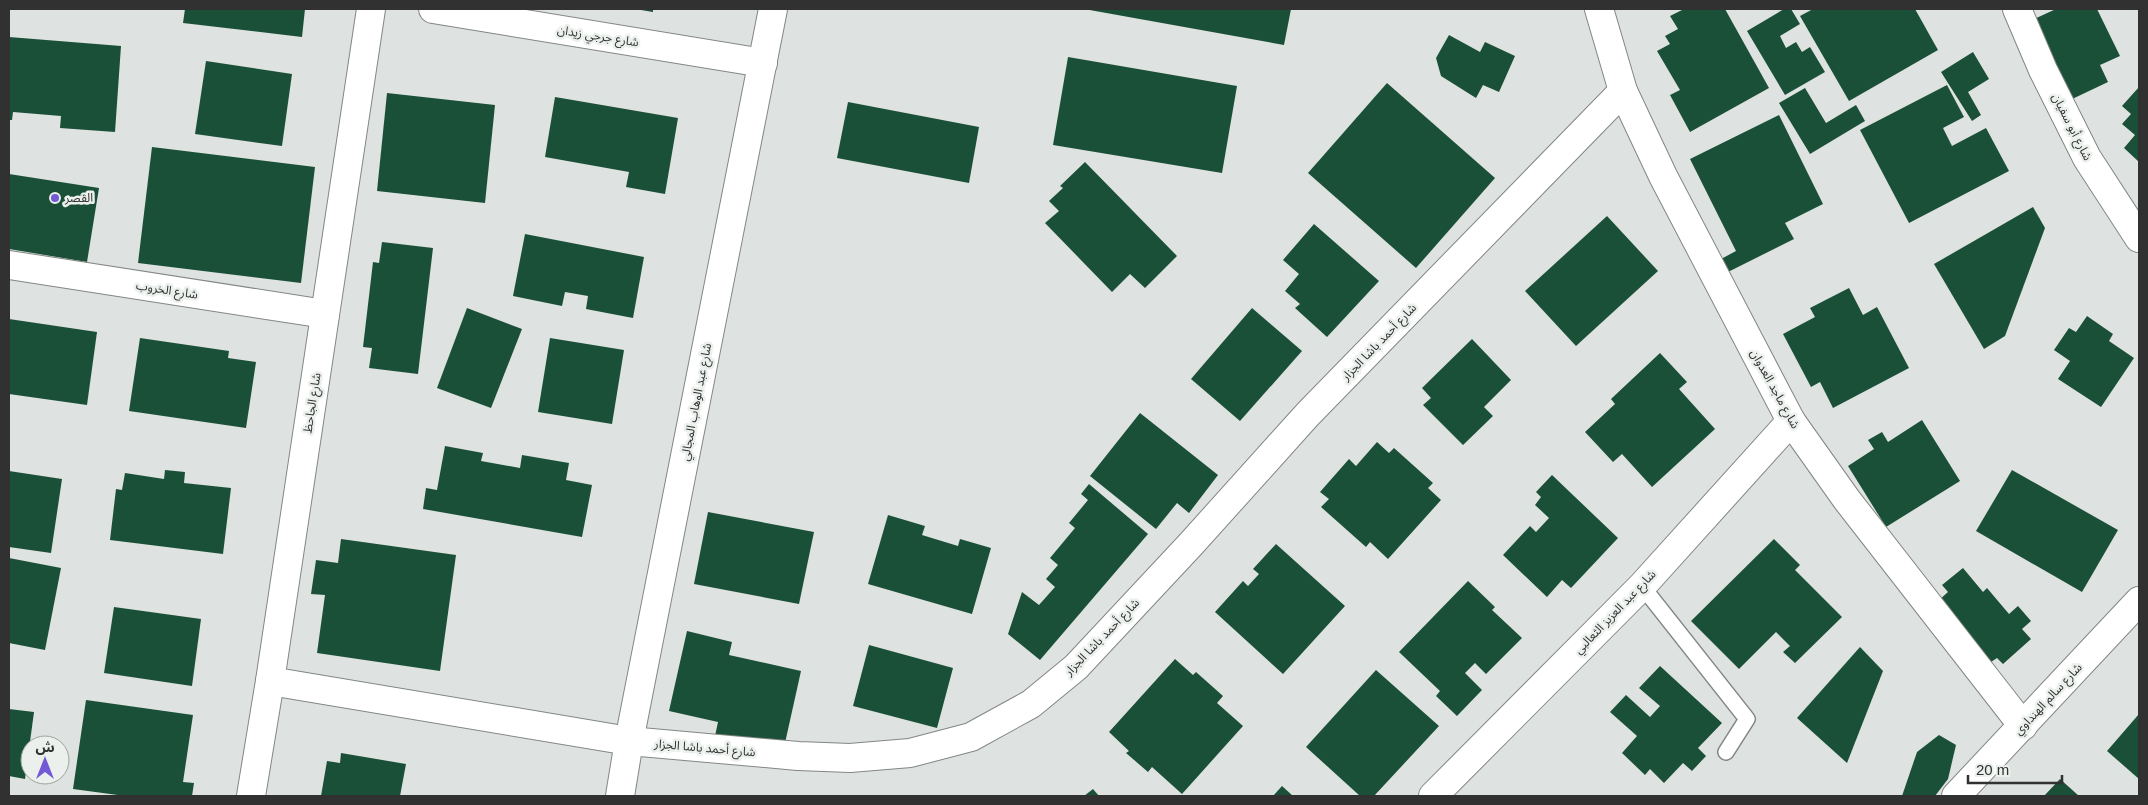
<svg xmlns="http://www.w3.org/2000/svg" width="2148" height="805" font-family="Arial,'Noto Sans Arabic',sans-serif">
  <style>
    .building { fill: #1b5038 }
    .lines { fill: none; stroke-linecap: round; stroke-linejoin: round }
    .service-casing { stroke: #838784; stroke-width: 18 }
    .minor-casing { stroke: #838784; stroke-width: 30 }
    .service { stroke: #fff; stroke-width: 15 }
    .minor { stroke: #fff; stroke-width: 28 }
    .poi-dot { fill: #735ad4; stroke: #ebf0ed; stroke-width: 2 }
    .labels { text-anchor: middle; stroke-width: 5; stroke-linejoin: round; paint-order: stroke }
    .street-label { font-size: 12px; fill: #303130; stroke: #ebf0ed }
    .poi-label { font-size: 12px; fill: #303130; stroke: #ebf0ed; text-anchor: start }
  </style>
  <rect width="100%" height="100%" fill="#dee2e0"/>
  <g class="building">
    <path d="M 185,9 L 305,9 L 302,37 L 183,23 Z"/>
    <path d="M 635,9 L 653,9 L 653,12 Z"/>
    <path d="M 1084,9 L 1291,9 L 1284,45 Z"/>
    <path d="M 1684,9 L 1725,9 L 1769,88 L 1690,132 L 1670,95 L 1680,90 L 1657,51 L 1670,44 L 1665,36 L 1678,29 L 1670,16 Z"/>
    <path d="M 1784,9 L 1791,9 L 1800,24 L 1780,36 L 1786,48 L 1796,42 L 1802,52 L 1810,47 L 1825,72 L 1785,95 L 1747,31 Z"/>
    <path d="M 1813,9 L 1915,9 L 1938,50 L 1849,101 L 1800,16 Z"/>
    <path d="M 2056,9 L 2097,9 L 2120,56 L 2100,65 L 2108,82 L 2068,101 L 2030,21 Z"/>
    <path d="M 1449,35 L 1480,52 L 1485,42 L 1515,56 L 1499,92 L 1483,85 L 1476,98 L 1441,76 L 1436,58 Z"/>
    <path d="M 9,37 L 121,46 L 115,132 L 60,128 L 61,116 L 13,112 L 12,120 L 9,120 Z"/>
    <path d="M 1973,52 L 1989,79 L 1968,92 L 1981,115 L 1972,121 L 1941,72 Z"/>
    <path d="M 1068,57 L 1237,86 L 1222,173 L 1053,145 Z"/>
    <path d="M 206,61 L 292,74 L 282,146 L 195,134 Z"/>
    <path d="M 1387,83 L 1495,178 L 1416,268 L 1308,173 Z"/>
    <path d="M 1947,85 L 1964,117 L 1943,128 L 1952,146 L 1986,128 L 2009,171 L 1909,223 L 1860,130 Z"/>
    <path d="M 2139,87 L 2139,162 L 2124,148 L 2135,135 L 2122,124 L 2131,114 L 2122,106 Z"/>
    <path d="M 1805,88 L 1826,123 L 1856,105 L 1865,121 L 1810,154 L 1779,103 Z"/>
    <path d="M 387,93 L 495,105 L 485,203 L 377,191 Z"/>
    <path d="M 555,97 L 678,118 L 665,194 L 626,187 L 629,172 L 545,157 Z"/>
    <path d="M 848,102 L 979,127 L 969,183 L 837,158 Z"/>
    <path d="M 1779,115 L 1823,204 L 1785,223 L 1794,239 L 1728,272 L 1721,259 L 1736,251 L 1690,159 Z"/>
    <path d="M 152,147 L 315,167 L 301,283 L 138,263 Z"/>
    <path d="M 1085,162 L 1177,256 L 1145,288 L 1130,274 L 1112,292 L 1045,223 L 1059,211 L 1049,201 L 1063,188 L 1060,186 Z"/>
    <path d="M 9,174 L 99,188 L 87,262 L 9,249 Z"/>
    <path d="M 2033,207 L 2045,228 L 2005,336 L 1984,349 L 1934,264 Z"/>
    <path d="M 1607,216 L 1658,271 L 1576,346 L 1525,291 Z"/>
    <path d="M 1314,224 L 1379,281 L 1327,337 L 1295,308 L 1300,304 L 1285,291 L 1299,274 L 1283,260 Z"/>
    <path d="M 525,234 L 644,257 L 633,318 L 586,309 L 588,296 L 565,292 L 562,306 L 513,296 Z"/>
    <path d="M 382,242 L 433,248 L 418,374 L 369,368 L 372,348 L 363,347 L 373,262 L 379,263 Z"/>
    <path d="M 1849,288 L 1863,315 L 1877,307 L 1909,368 L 1833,408 L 1820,382 L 1811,387 L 1783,334 L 1815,317 L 1810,308 Z"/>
    <path d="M 467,308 L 522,329 L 491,408 L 437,388 Z"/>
    <path d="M 1252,308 L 1302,351 L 1240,421 L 1191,379 Z"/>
    <path d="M 2087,316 L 2113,334 L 2109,341 L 2134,358 L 2101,407 L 2058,379 L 2070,361 L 2054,350 L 2069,328 L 2076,332 Z"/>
    <path d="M 9,319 L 97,332 L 87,405 L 9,394 Z"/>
    <path d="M 140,338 L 229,351 L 228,358 L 256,362 L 246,428 L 129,411 Z"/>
    <path d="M 550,338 L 624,350 L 612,424 L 538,412 Z"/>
    <path d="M 1472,339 L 1511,380 L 1484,407 L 1493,416 L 1463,445 L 1423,405 L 1431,398 L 1422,388 Z"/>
    <path d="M 1660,353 L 1687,382 L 1679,389 L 1715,429 L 1652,487 L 1622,454 L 1613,462 L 1585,432 L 1615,404 L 1611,399 Z"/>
    <path d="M 1140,413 L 1218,475 L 1189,513 L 1177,503 L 1156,529 L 1090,476 Z"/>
    <path d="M 1922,420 L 1960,481 L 1886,527 L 1848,466 L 1874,449 L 1868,440 L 1882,432 L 1888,442 Z"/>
    <path d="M 1377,442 L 1389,453 L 1394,448 L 1433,483 L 1428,488 L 1441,500 L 1388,559 L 1370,542 L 1366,547 L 1321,507 L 1329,499 L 1320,492 L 1349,459 L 1356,466 Z"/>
    <path d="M 445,446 L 483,453 L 481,461 L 520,468 L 522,455 L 569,463 L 566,480 L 592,485 L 582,537 L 423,509 L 426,488 L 437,490 Z"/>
    <path d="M 165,470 L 185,472 L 184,483 L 231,488 L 223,554 L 110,540 L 116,489 L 122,490 L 125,473 L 164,479 Z"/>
    <path d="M 2012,470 L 2118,530 L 2082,592 L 1976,531 Z"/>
    <path d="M 9,471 L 62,479 L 51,553 L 9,547 Z"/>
    <path d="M 1552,475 L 1618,538 L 1571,588 L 1562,580 L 1547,597 L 1503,555 L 1530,526 L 1536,532 L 1549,518 L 1535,505 L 1541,497 L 1536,492 Z"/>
    <path d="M 1089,484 L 1148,534 L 1040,660 L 1008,634 L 1022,592 L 1039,605 L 1055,587 L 1046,579 L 1058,565 L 1050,558 L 1075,528 L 1069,523 L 1088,500 L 1081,494 Z"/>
    <path d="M 708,512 L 814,532 L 799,604 L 694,584 Z"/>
    <path d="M 888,515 L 925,526 L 922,535 L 958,546 L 960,539 L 991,548 L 972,614 L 868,584 Z"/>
    <path d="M 341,539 L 456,555 L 440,671 L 317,653 L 325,595 L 311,594 L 316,560 L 338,563 Z"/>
    <path d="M 1774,539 L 1800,565 L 1795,570 L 1842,617 L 1795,663 L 1783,652 L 1790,646 L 1776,632 L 1739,669 L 1691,621 Z"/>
    <path d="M 1276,544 L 1345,606 L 1283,674 L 1215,612 L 1243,581 L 1248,586 L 1259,574 L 1253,569 Z"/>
    <path d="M 9,558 L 61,568 L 45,650 L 9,643 Z"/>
    <path d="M 1963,568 L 1983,592 L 1987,588 L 2009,614 L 2018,606 L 2031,621 L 2022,629 L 2031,639 L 2003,664 L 1997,658 L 1991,662 L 1938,601 L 1948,592 L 1942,585 Z"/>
    <path d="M 1468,581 L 1495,607 L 1492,610 L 1522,638 L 1486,674 L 1475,663 L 1465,673 L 1482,690 L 1457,716 L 1436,696 L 1440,691 L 1399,652 Z"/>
    <path d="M 114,607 L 201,619 L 192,686 L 104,673 Z"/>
    <path d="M 687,631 L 732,642 L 729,655 L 801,671 L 783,752 L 715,736 L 718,722 L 669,711 Z"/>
    <path d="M 869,645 L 953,668 L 937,728 L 853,706 Z"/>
    <path d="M 1860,647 L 1883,671 L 1847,763 L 1797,718 Z"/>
    <path d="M 1175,659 L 1193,675 L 1196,672 L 1223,696 L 1217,703 L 1243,726 L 1182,794 L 1152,767 L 1148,772 L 1126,753 L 1129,751 L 1109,732 Z"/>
    <path d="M 1660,666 L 1722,723 L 1698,748 L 1706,756 L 1692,771 L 1683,763 L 1664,783 L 1650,769 L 1645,775 L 1622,753 L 1637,736 L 1610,712 L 1626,695 L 1650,717 L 1660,706 L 1639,688 Z"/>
    <path d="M 1376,670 L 1439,726 L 1374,796 L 1360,796 L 1306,747 Z"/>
    <path d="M 86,700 L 193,715 L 183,782 L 194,783 L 192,796 L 125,796 L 73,789 Z"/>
    <path d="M 9,709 L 34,712 L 25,779 L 9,776 Z"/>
    <path d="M 2139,714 L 2139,779 L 2107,751 Z"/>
    <path d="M 1939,735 L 1956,745 L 1948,779 L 1935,796 L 1902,796 L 1917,752 Z"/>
    <path d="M 341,753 L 406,764 L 400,796 L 321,796 L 327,761 L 340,763 Z"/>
    <path d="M 2060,779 L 2079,796 L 2044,796 Z"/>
    <path d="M 1282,786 L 1293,796 L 1273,796 Z"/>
    <path d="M 1093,789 L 1099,796 L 1084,796 Z"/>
  </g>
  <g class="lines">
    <defs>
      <path id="service" d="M 1642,586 L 1747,719 L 1726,752"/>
      <g id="minor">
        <path d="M 433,9 L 763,63"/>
        <path d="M 1599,9 L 1623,91 L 1663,176 L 1791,421 L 1847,500 L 2023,726"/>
        <path d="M 2017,9 L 2043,70 L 2087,158 L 2139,238"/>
        <path d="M 9,265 L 325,314"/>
        <path d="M 270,681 L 629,741 L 798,756 L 850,758 L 910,753 L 971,737 L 1031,704 L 1076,667 L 1191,544 L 1308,414 L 1623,91"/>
        <path d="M 251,796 L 270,681 L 371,9"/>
        <path d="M 620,796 L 629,741 L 773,9"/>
        <path d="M 1433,796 L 1642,586 L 1791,421"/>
        <path d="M 1956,796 L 2139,601"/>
      </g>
    </defs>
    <use href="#service" class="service-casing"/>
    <use href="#minor" class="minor-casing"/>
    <use href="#service" class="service"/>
    <use href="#minor" class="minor"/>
  </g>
  <circle class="poi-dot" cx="55" cy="198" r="5"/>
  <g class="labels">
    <g class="street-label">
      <text transform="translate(598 36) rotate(9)" y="4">شارع جرجي زيدان</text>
      <text transform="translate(2072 127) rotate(63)" y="4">شارع أبو سفيان</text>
      <text transform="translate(167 290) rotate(9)" y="4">شارع الخروب</text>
      <text transform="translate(1379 342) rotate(-46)" y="4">شارع أحمد باشا الجزار</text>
      <text transform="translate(1775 389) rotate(61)" y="4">شارع ماجد العدوان</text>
      <text transform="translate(696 402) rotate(-79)" y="4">شارع عبد الوهاب المجالي</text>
      <text transform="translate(312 403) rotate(-81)" y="4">شارع الجاحظ</text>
      <text transform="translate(1615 612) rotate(-46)" y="4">شارع عبد العزيز الثعالبي</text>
      <text transform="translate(1102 637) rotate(-46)" y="4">شارع أحمد باشا الجزار</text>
      <text transform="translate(2048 699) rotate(-47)" y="4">شارع سالم الهنداوي</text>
      <text transform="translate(705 748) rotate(5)" y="4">شارع أحمد باشا الجزار</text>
    </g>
    <g class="poi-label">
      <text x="65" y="202">القصر</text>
    </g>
  </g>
  <rect width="2148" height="805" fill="none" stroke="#303130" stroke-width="20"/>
  <g transform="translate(45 760)"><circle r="24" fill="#ebf0ed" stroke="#a0a4a1"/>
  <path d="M0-4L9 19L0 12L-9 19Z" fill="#735ad4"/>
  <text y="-8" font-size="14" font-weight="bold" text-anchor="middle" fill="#303130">ش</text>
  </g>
  <path d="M1968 775v8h94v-8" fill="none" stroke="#303130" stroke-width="2.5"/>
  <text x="1976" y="775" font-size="15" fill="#303130" stroke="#ebf0ed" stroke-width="4" paint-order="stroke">20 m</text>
</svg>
